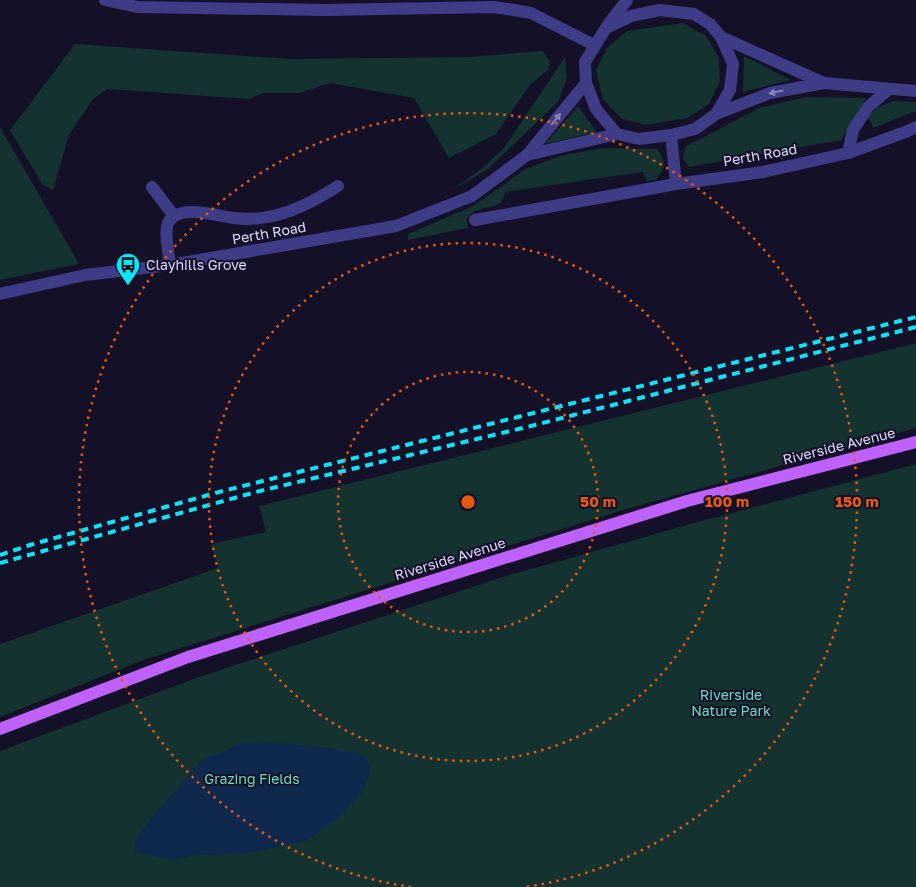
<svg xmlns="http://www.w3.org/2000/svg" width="916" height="887" font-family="'Golos Text',sans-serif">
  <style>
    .green { fill: #133230 }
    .water { fill: #0f284d }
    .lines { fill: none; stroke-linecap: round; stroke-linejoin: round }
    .minor { stroke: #3e3c86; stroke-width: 12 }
    .tertiary { stroke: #3e3c86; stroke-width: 12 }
    .primary { stroke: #bf61fc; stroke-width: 12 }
    .rail { stroke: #07e7fb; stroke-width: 4; stroke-dasharray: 8 6; stroke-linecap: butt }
    .oneway { fill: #8582bc }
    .ring { fill: none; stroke: #e8590c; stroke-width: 2.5; stroke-dasharray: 2.5 5 }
    .labels { text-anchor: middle; stroke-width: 4; stroke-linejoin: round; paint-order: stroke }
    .street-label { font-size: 14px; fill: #dcd8fe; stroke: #141028 }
    .poi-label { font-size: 14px; fill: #dcd8fe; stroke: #141028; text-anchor: start }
    .park-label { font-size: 14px; fill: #64debd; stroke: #141028 }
    .centre { fill: #e8590c; stroke: #141028; stroke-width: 2.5 }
    .ring-label { font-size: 15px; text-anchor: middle; font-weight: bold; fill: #e8590c; stroke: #141028; stroke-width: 4; stroke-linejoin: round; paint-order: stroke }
  </style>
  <rect width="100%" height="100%" fill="#141028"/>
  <g class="green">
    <path d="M 683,23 L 706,36 L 719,58 L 720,81 L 709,104 L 687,118 L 646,125 L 622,119 L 603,99 L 596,70 L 607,48 L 627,31 Z"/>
    <path d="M 75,44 L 289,59 L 469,57 L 543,51 L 550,62 L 549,69 L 530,85 L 496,134 L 449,158 L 414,98 L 330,83 L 299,93 L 263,93 L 249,99 L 107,89 L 93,99 L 69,135 L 53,190 L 42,184 L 10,130 Z"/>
    <path d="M 744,56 L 791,80 L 743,92 Z"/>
    <path d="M 565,57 L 567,78 L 558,102 L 488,169 L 451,191 L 484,167 L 504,148 Z"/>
    <path d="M 807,97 L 866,98 L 841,140 L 689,167 L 683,159 L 685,147 L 759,108 Z"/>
    <path d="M 894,101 L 916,102 L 916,111 L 873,128 L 868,116 L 878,107 Z"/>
    <path d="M 578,106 L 597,132 L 545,144 Z"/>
    <path d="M 0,127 L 79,264 L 0,280 Z"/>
    <path d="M 601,148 L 657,149 C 667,164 666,166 656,180 L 647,181 L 642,172 L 505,192 C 502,210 490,205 476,211 C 472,212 470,216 467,219 L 468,228 L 408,240 L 408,234 L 473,206 L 527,168 L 561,156 Z"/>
    <path d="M 916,343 L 916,428 L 623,510 L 146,659 L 0,717 L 0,644 L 218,568 L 211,544 L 266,532 L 259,506 Z"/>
    <path d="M 916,464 L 916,887 L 0,887 L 0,751 L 199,677 L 506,576 L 698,522 Z"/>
  </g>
  <path class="water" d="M 266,742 L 329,748 L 365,756 L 370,766 L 368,778 L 364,789 L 353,803 L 335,820 L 308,840 L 248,853 L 196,855 L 174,860 L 147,855 L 135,851 L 135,840 L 151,819 L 203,759 L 221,753 L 240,743 Z"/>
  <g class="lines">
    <g class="minor">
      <path d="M 105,0 L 137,7 L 325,10 L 494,7 L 514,10 L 531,13 L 594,45"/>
      <path d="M 671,135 L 676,184"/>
      <path d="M 848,153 L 853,130 L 868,107 L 889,89"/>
      <path d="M 152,187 L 174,216"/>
      <path d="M 475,220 L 676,184 L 763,172 L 848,153 L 908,131 L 916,127"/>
      <path d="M 170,265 C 169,254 164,232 168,223 C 178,203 217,216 234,218 C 273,223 307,206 338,186"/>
    </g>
    <g class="tertiary">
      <path d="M 607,26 L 627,0"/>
      <path d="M 721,37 L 824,83"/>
      <path d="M 716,114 L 730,90 L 733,64 L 721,37 L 710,24 L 694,14 L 660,10 L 631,16 L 606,28 L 585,62 L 586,83 L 596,109 L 617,134 L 639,139 L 671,135 L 695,129 L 716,114 L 770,93 L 824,83 L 916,91"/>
      <path d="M 527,155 L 617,134"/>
      <path d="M 0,294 L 85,275 L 170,265 L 396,226 L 472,196 L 527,155 L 586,83"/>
    </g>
    <path class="primary" d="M 0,729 L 188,657 L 687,501 L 916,442"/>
    <g class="rail">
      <path d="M 0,555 L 30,545 L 219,492 L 916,317"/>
      <path d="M 0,563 L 256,492 L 531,426 L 916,327"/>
    </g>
  </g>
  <defs><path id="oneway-solid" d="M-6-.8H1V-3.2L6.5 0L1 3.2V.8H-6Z" transform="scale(1.25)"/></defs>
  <g class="oneway">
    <use href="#oneway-solid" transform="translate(776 92) rotate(168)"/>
    <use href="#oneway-solid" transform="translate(556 119) rotate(-51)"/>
  </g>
  <g class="ring">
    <circle cx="468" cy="502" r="130"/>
    <circle cx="468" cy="502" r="259"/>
    <path d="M411 887A389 389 0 1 1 525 887"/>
  </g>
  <defs>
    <symbol id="bus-pin" viewBox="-11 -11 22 30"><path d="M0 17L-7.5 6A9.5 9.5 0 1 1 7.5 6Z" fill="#07e7fb" stroke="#141028"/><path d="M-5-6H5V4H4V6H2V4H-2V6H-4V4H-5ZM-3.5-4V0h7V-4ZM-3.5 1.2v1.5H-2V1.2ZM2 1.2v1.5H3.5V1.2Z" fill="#111"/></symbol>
  </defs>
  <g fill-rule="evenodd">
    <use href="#bus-pin" x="114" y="251" width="28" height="38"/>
  </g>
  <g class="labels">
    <g class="street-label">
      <text transform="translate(760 155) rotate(-10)" y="5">Perth Road</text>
      <text transform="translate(269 233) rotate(-10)" y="5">Perth Road</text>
      <text transform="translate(839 446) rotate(-14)" y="5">Riverside Avenue</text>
      <text transform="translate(450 559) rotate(-17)" y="5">Riverside Avenue</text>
    </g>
    <g class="poi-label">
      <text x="146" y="270">Clayhills Grove</text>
    </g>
    <g class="park-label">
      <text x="731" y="700">Riverside<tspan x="731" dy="16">Nature Park</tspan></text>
      <text x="252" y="784">Grazing Fields</text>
    </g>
  </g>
  <circle cx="468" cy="502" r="8" class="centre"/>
  <g class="ring-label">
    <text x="598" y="507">50 m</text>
    <text x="727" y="507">100 m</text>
    <text x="857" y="507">150 m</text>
  </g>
</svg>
